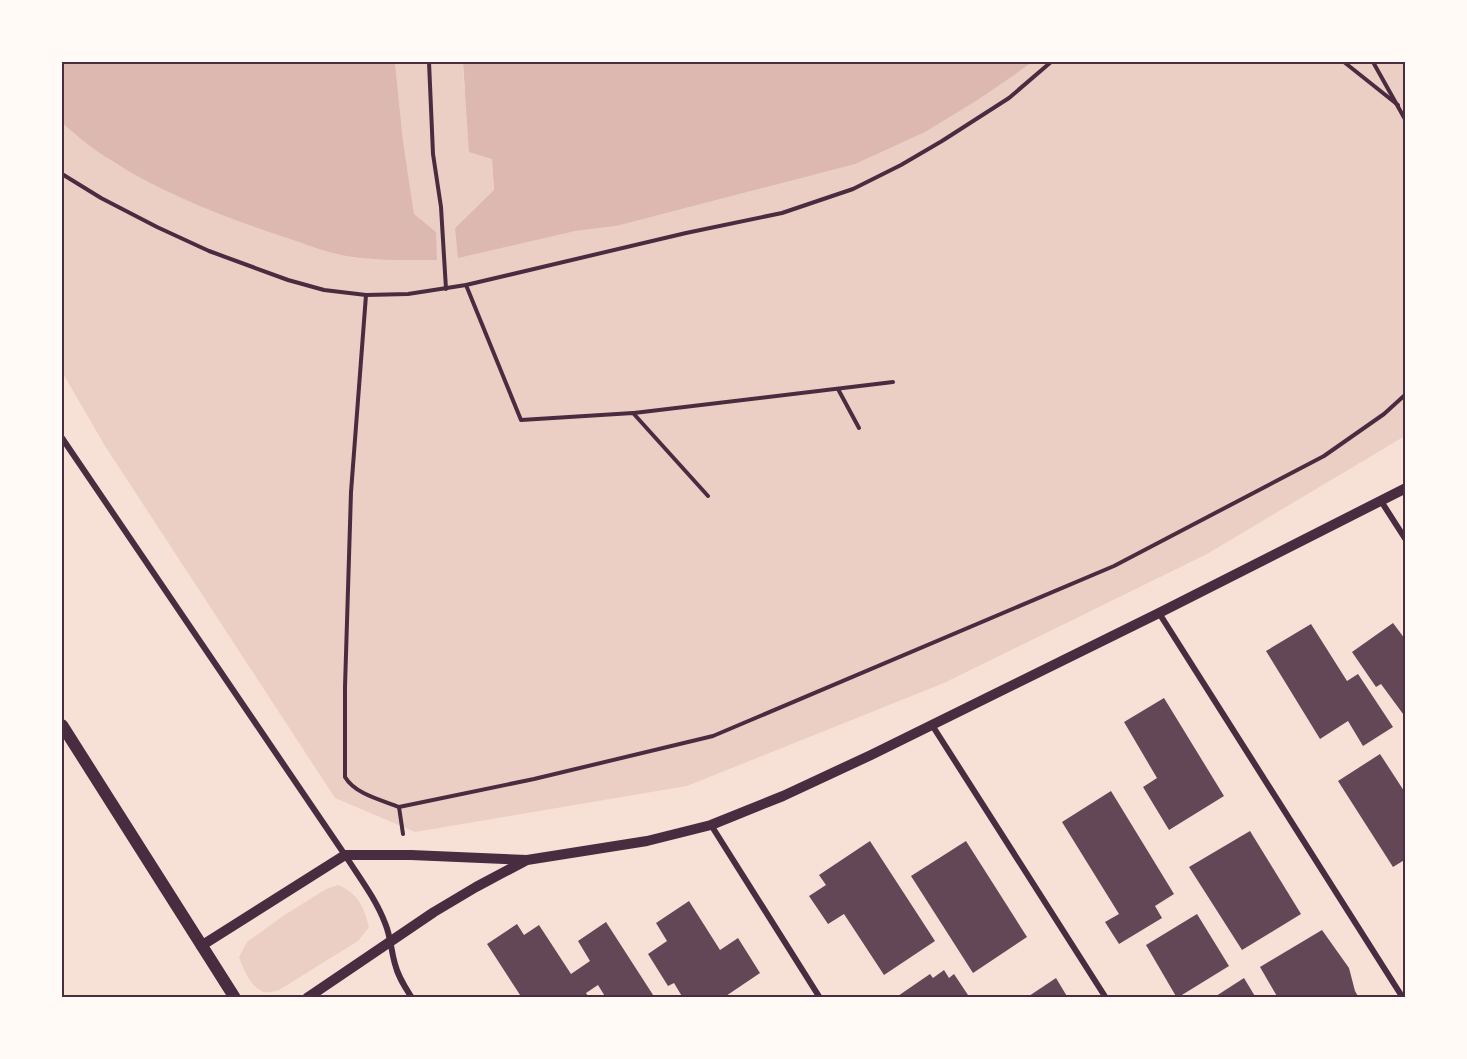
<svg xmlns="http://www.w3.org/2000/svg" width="1467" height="1059" font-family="Arial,sans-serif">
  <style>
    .green { fill: #ebcfc5 }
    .water { fill: #dcb8b0 }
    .building { fill: #644757 }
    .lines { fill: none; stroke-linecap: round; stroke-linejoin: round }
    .path { stroke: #4a2c40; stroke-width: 4 }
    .minor { stroke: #4a2c40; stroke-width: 6 }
    .tertiary { stroke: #4a2c40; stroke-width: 10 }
    .secondary { stroke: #4a2c40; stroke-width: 12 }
    .neatline { fill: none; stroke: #4a2c40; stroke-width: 2 }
  </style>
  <rect width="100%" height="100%" fill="#f7e1d7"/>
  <g class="green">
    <path d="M 395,62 L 463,62 L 464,87 L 492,159 L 494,190 L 455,228 L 575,231 L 616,226 L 1017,73 L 1032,62 L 1405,62 L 1405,436 L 1207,554 L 944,683 L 687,786 L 415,832 L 335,798 L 105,446 L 62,372 L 62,123 L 74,134 L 117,165 L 175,195 L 255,227 L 340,255 L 436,232 L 414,215 L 403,141 Z"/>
    <path d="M 338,885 C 358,893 364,907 369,927 L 358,941 L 279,990 C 274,991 269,993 264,992 C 251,988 243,969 239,957 L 247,942 L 283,916 L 326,889 Z"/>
  </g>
  <g class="water">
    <path d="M 62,62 L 395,62 L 403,141 L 414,214 L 436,232 L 437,260 C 405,260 373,261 341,255 C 322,251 303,243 284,237 C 209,212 121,178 62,123 Z"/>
    <path d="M 463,62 L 1032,62 L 1017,73 L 979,99 L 925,132 L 855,164 L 616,226 L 575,231 L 458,258 L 455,228 L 494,190 L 492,159 L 469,152 Z"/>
  </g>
  <g class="building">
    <path d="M 1393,623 L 1405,639 L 1406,638 L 1406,718 L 1381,684 L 1376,687 L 1352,652 Z"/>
    <path d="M 1311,624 L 1347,681 L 1358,674 L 1393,727 L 1363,746 L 1348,721 L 1320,739 L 1266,651 Z"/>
    <path d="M 1164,698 L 1224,796 L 1169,830 L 1143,787 L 1157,778 L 1124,722 Z"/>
    <path d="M 1380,754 L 1406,794 L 1406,859 L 1393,867 L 1338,781 Z"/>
    <path d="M 1111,791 L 1174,894 L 1155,906 L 1162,918 L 1119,944 L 1105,922 L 1119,914 L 1062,822 Z"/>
    <path d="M 1250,831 L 1301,914 L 1242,950 L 1189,867 Z"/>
    <path d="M 870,841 L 935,941 L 884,975 L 844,914 L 828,924 L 809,896 L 826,885 L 819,875 Z"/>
    <path d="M 966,841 L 1027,937 L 973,973 L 911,876 Z"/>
    <path d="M 689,901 L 720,950 L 738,938 L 760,973 L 723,998 L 683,998 L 674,983 L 668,986 L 648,954 L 667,941 L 656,923 Z"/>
    <path d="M 1197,914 L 1229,966 L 1177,998 L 1146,945 Z"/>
    <path d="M 606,922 L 655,998 L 606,998 L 598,985 L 586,993 L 589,998 L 522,998 L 487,944 L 517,924 L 524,935 L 539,925 L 571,974 L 590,961 L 578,941 Z"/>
    <path d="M 1322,930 L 1349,968 L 1355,991 L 1359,998 L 1278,998 L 1260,967 Z"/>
    <path d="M 944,970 L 949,978 L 954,974 L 970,998 L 895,998 L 930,974 L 933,978 Z"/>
    <path d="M 1056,978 L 1068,998 L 1026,998 Z"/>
    <path d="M 1244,978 L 1256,998 L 1213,998 Z"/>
  </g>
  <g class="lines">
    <g class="path">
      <path d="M 429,62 L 433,154 L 441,207 L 446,289"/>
      <path d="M 1344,62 L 1398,105"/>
      <path d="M 1373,62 L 1406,121"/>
      <path d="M 62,174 L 101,198 L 157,227 L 209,251 L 288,280 L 324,290 L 366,295 L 408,294 L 466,285 L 686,233 L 782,213 L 853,189 L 901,165 L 942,141 L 1009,98 L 1051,62"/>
      <path d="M 466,285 L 521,420 L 633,413 L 708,496"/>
      <path d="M 366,295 L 351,492 L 345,687 L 345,777 C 355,794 381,800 399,807"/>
      <path d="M 838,389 L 859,428"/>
      <path d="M 634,413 L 893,382"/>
      <path d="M 403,834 L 399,807 L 534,779 L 713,736 L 1114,566 L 1324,456 L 1384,414 L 1406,394"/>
    </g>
    <g class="minor">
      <path d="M 62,438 L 345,855 C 359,877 376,899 385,923 C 391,937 391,951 395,964 C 398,977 405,987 412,998"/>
      <path d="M 1381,501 L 1406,540"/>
      <path d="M 1159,613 L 1403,998"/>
      <path d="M 932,725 L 1106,998"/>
      <path d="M 711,825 L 820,998"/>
    </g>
    <g class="tertiary">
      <path d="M 201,946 L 345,855 L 411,855 L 527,860 L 647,841 L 711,825 L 783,796 L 871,755 L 1159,613 L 1406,488"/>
      <path d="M 307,998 L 434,912 L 476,887 L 525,861"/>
    </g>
    <path class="secondary" d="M 62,725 L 235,998"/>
  </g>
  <rect width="1467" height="1059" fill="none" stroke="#fffaf5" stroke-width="126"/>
  <rect x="63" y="63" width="1341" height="933" class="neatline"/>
</svg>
